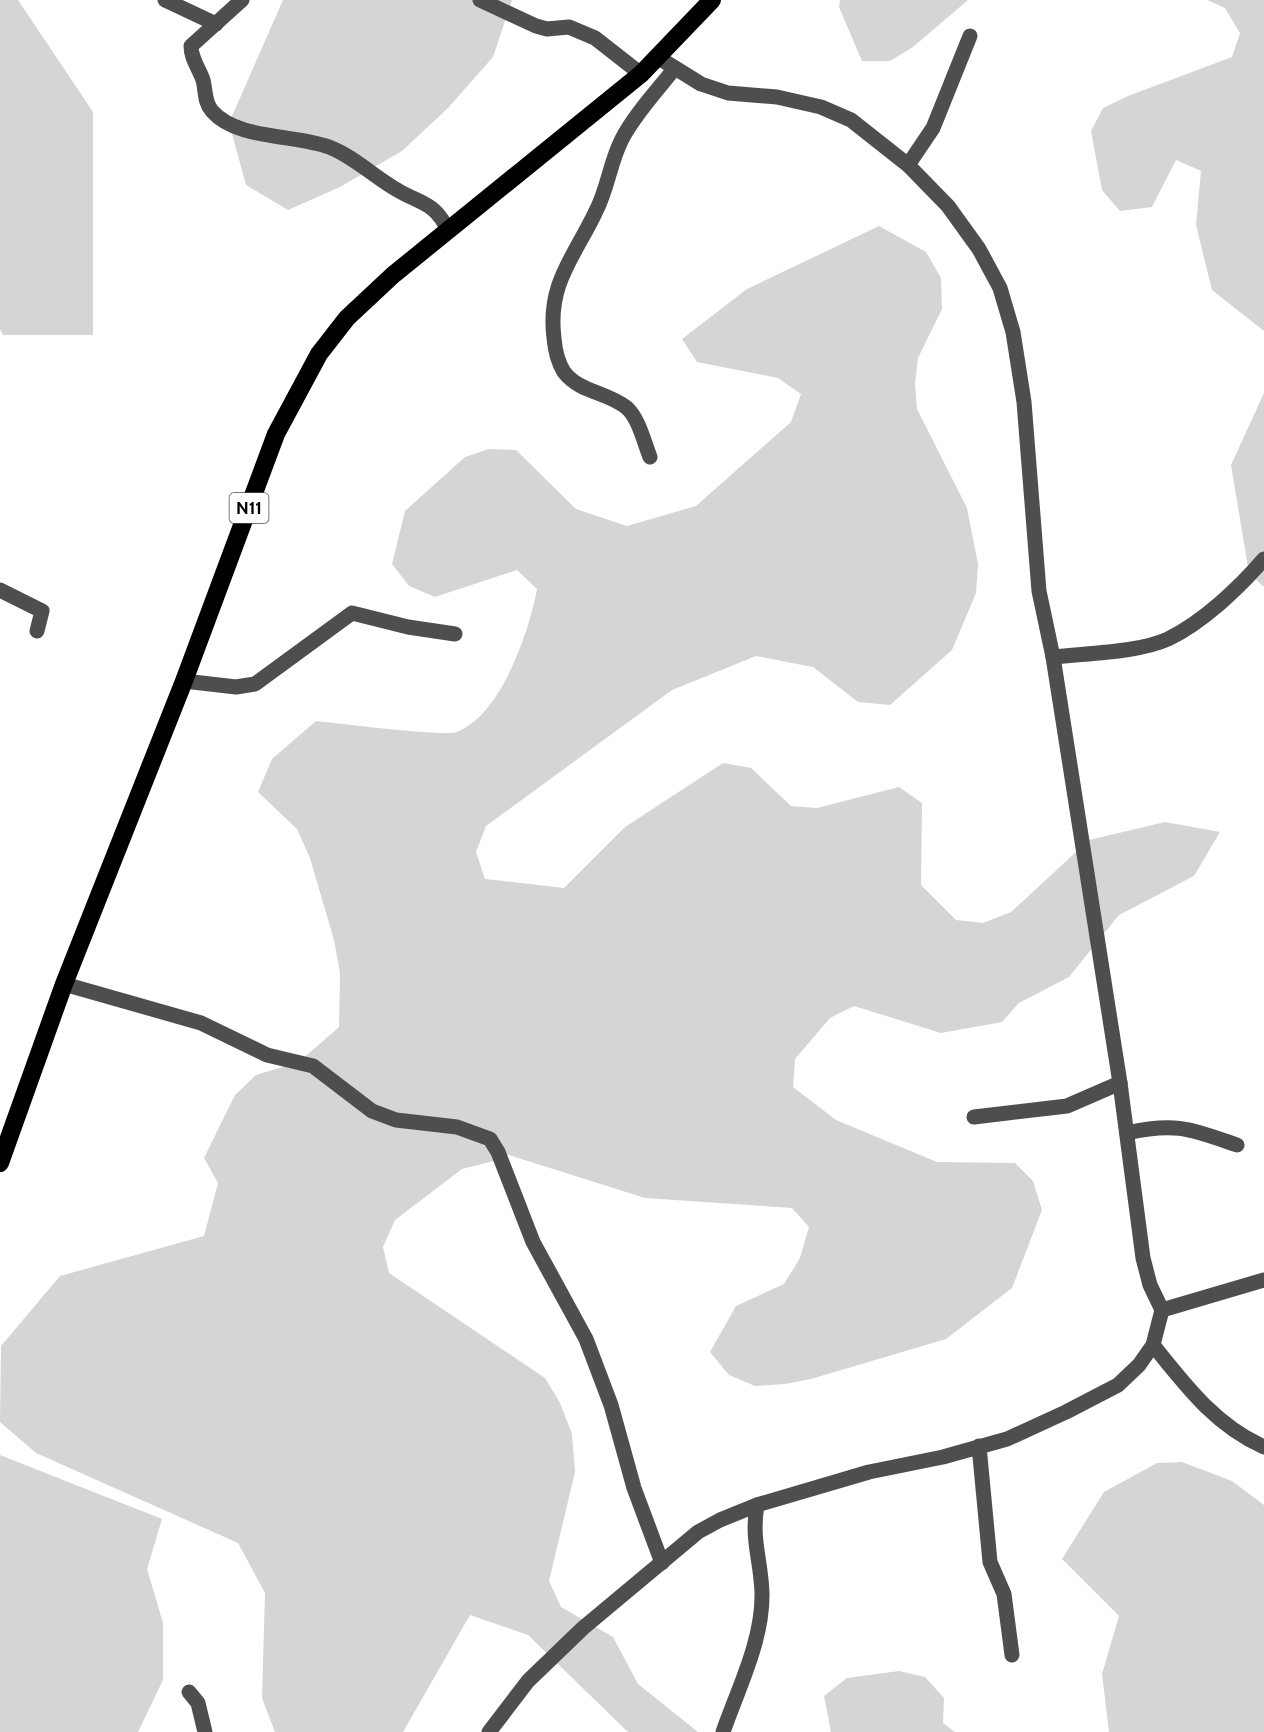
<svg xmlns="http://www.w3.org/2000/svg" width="1264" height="1732" font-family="Cabin,sans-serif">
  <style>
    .green { fill: #d5d5d5 }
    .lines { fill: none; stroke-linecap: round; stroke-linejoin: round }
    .minor { stroke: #4e4e4e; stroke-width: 15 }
    .highway { stroke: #000; stroke-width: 18 }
    .labels { text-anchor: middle; stroke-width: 6; stroke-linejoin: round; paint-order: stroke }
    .shield { fill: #fff; stroke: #4c4c4c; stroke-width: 1.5 }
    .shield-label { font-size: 18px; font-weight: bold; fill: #000 }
  </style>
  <rect width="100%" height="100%" fill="#fff"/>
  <g class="green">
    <path d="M 0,0 L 18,0 L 93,112 L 93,335 L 3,335 L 0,329 Z"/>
    <path d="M 283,0 L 512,0 L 493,57 L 448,108 L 402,151 L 340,187 L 288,210 L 246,185 L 229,123 Z"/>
    <path d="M 840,0 L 968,0 L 913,47 L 890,61 L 862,61 L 839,7 Z"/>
    <path d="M 1207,0 L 1264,0 L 1264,331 L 1212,290 L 1196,225 L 1201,171 L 1176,160 L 1152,207 L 1120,211 L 1102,190 L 1091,131 L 1103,108 L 1128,96 L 1232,57 L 1240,33 L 1225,8 Z"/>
    <path d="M 879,226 L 926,252 L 941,278 L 942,309 L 918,358 L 915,384 L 917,409 L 967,508 L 978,564 L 976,593 L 952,650 L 890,705 L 858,702 L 813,667 L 756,656 L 672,690 L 486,826 L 476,852 L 485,879 L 564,888 L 625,827 L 723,763 L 751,768 L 791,806 L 817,808 L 899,787 L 922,803 L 921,885 L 956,920 L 983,923 L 1011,912 L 1089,840 L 1165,822 L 1220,832 L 1194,876 L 1119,915 L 1069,977 L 1019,1003 L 1002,1022 L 941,1033 L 854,1006 L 830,1018 L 795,1059 L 793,1087 L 836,1120 L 937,1162 L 1015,1163 L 1033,1181 L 1042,1210 L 1012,1288 L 946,1339 L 811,1379 L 785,1384 L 755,1386 L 729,1375 L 710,1352 L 736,1306 L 784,1284 L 800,1258 L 809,1227 L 792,1208 L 645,1198 L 499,1152 L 494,1161 L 462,1169 L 395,1220 L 383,1247 L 389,1273 L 545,1378 L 560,1403 L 572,1434 L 575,1472 L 549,1581 L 561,1607 L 613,1637 L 638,1684 L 698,1732 L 628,1732 L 528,1635 L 470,1615 L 403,1732 L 275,1732 L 262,1698 L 265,1593 L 238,1543 L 36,1453 L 0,1422 L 1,1346 L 60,1276 L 204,1236 L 218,1183 L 204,1158 L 235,1095 L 256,1075 L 299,1062 L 339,1027 L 340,973 L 334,940 L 310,858 L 297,829 L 258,792 L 272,759 L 316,721 C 336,723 446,737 457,732 C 501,715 529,632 537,589 L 517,570 L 435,597 L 409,586 L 392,564 L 405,511 L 465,457 L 489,449 L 516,450 L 576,509 L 627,526 L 696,506 L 791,422 L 801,394 L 778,378 L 697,362 L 682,339 L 747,289 Z"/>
    <path d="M 1264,393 L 1264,587 L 1249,573 L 1231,465 Z"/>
    <path d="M 0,1455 L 162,1519 L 147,1569 L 163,1623 L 163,1680 L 138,1732 L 0,1732 Z"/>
    <path d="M 1182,1462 L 1232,1481 L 1264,1505 L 1264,1732 L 1109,1732 L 1102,1674 L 1119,1616 L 1062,1559 L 1104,1492 L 1157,1463 Z"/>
    <path d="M 899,1671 L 925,1677 L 944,1698 L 943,1723 L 955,1732 L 831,1732 L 824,1696 L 847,1678 Z"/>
  </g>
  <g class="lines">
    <g class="minor">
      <path d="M 165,0 L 216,24"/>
      <path d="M 242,0 L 191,46 C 191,59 199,68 203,80 C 206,91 204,102 212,111 C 237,140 295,134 329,147 C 355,157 375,178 399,191 C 422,204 435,203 448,230"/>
      <path d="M 480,0 L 536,26 L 547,29 L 569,27 L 595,38 L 641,74"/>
      <path d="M 908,165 L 933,128 L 970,36"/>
      <path d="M 650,457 C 644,442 639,419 627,408 C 608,392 580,393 564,372 C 557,361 555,350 554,338 C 547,283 575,256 596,211 C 608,188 610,162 622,139 C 635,114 657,91 674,69"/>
      <path d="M 0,590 L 42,611 L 37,631"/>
      <path d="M 1053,657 C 1087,653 1137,653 1168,639 C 1203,622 1239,588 1264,559"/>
      <path d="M 184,681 L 236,687 L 255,684 L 352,613 L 408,627 L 455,634"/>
      <path d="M 64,984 L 201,1023 L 267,1055 L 313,1066 L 372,1111 L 396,1120 L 457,1127 L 490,1139 L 498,1152 L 533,1242 L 586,1339 L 611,1405 L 634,1488 L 662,1563"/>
      <path d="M 974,1117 L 1067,1106 L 1120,1083"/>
      <path d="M 1127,1133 C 1176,1122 1190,1129 1237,1145"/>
      <path d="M 1162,1310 L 1264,1280"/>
      <path d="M 1153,1345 C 1186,1386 1215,1425 1264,1447"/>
      <path d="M 979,1446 L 990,1562 L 1004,1594 L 1012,1655"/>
      <path d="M 189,1692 L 198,1703 L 205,1732"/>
      <path d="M 489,1732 L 528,1681 L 583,1628 L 698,1532 L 720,1520 L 757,1505 L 869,1472 L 943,1457 L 1007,1439 L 1066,1412 L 1118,1385 L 1139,1365 L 1153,1345 L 1162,1310 L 1150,1285 L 1143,1258 L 1120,1083 L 1053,657 L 1039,591 L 1024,402 L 1013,332 L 1000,288 L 979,249 L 948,206 L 908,165 L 851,120 L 821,107 L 777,97 L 728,93 L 701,84 L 659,58"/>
      <path d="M 723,1732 C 738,1689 763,1640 762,1593 C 761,1560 751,1540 757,1505"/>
    </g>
    <path class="highway" d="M 0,1163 L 64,984 L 184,681 L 276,434 L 319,354 L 347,318 L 393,275 L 641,74 L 712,0"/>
  </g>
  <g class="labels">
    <rect class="shield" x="229.5" y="493" width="39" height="30" rx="4.5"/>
    <g class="shield-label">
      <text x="249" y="514">N11</text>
    </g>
  </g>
</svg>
